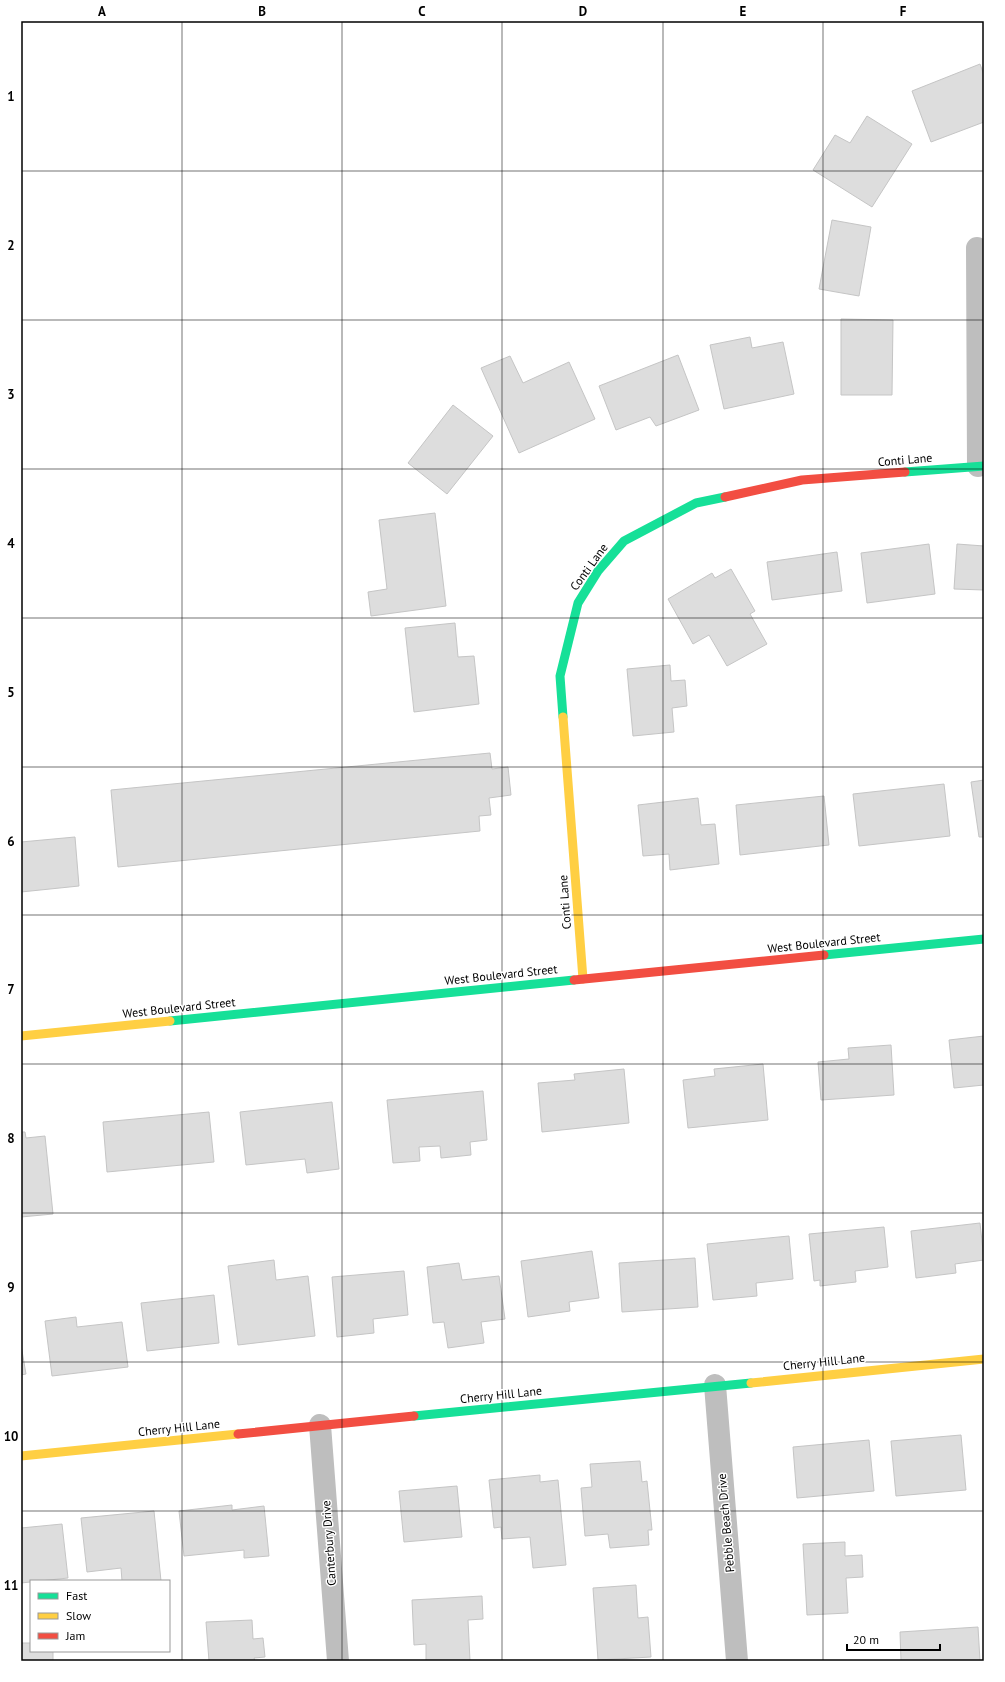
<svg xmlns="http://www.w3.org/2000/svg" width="1005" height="1682" font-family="'PT Sans',sans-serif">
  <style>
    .building { fill: #ddd; stroke: #c5c5c5 }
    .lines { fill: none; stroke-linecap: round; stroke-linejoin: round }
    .street { stroke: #bebebe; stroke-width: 22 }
    .fast { stroke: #16e098; stroke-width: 9 }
    .slow { stroke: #ffcf43; stroke-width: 9 }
    .jam { stroke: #f24e42; stroke-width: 9 }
    .grid { fill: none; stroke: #000; stroke-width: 1; stroke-opacity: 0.55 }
    .labels { text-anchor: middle; stroke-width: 3; stroke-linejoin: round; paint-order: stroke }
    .street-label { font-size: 12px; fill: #000; stroke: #fff }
    .neatline { fill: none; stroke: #000; stroke-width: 1.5 }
    .grid-label { font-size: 13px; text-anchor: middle; font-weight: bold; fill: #000 }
  </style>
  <rect width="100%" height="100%" fill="#fff"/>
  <g class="building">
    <path d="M 980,64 L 984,75 L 984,122 L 931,142 L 912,91 Z"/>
    <path d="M 867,116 L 912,144 L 872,207 L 813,170 L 835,135 L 850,143 Z"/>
    <path d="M 832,220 L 871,227 L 859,296 L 819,289 Z"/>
    <path d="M 841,319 L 893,320 L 892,395 L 841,395 Z"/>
    <path d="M 750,337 L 752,348 L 783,342 L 794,394 L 724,409 L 710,345 Z"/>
    <path d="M 678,355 L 699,410 L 656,426 L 650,417 L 616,430 L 599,386 Z"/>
    <path d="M 510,356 L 523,383 L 569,362 L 595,419 L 519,453 L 481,368 Z"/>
    <path d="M 453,405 L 493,436 L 447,494 L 408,463 Z"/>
    <path d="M 435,513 L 446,606 L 371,616 L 368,592 L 387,589 L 379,520 Z"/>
    <path d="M 929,544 L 935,594 L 867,603 L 861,553 Z"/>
    <path d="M 957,544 L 984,546 L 984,590 L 954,589 Z"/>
    <path d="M 837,552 L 842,591 L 772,600 L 767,562 Z"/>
    <path d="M 731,569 L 755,611 L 750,614 L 767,644 L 727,666 L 709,635 L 693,644 L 668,599 L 712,573 L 715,578 Z"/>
    <path d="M 455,623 L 458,657 L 474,656 L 479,704 L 414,712 L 405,628 Z"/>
    <path d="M 670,665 L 671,681 L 685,680 L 687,706 L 672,708 L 674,732 L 633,736 L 627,669 Z"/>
    <path d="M 490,753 L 492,769 L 508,767 L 511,795 L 489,798 L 491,815 L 479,816 L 480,831 L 118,867 L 111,790 Z"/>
    <path d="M 984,780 L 984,837 L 979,837 L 971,782 Z"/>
    <path d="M 944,784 L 950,836 L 859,846 L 853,794 Z"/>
    <path d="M 824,796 L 829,845 L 740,855 L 736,805 Z"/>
    <path d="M 698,798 L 701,825 L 715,824 L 719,864 L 670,870 L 669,854 L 643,856 L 638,805 Z"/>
    <path d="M 75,837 L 79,886 L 21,892 L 21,842 Z"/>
    <path d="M 984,1036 L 984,1085 L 954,1088 L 949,1040 Z"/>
    <path d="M 891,1045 L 894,1095 L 821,1100 L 818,1062 L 849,1059 L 848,1048 Z"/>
    <path d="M 763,1064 L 768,1120 L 688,1128 L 683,1080 L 715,1076 L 714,1069 Z"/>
    <path d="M 624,1069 L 629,1123 L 542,1132 L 538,1083 L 575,1080 L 574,1074 Z"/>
    <path d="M 483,1091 L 487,1140 L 470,1142 L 471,1155 L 441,1158 L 440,1146 L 419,1147 L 420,1161 L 393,1163 L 387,1100 Z"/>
    <path d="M 332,1102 L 339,1169 L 307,1173 L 305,1159 L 246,1165 L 240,1112 Z"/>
    <path d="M 209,1112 L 214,1162 L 107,1172 L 103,1122 Z"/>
    <path d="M 21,1132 L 25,1132 L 26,1138 L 45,1136 L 53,1214 L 21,1217 Z"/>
    <path d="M 980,1223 L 984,1260 L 955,1264 L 956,1273 L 916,1278 L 911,1231 Z"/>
    <path d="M 884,1227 L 888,1267 L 855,1271 L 856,1282 L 820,1286 L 820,1280 L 814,1281 L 809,1234 Z"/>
    <path d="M 789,1236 L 793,1279 L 756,1283 L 757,1296 L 713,1300 L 707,1244 Z"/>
    <path d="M 592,1251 L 599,1298 L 569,1302 L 570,1311 L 528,1317 L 521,1261 Z"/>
    <path d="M 695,1258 L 698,1307 L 622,1312 L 619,1263 Z"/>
    <path d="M 274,1260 L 276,1280 L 308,1276 L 315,1336 L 238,1345 L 228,1266 Z"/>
    <path d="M 459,1263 L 462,1280 L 499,1276 L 505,1319 L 481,1322 L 484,1343 L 448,1348 L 444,1322 L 433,1323 L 427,1267 Z"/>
    <path d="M 404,1271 L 408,1315 L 373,1319 L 374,1333 L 337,1337 L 332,1277 Z"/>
    <path d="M 214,1295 L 219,1343 L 147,1351 L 141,1303 Z"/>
    <path d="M 76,1317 L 77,1327 L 122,1322 L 128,1367 L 52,1376 L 45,1321 Z"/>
    <path d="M 21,1345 L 26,1374 L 21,1375 Z"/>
    <path d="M 961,1435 L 966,1490 L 896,1496 L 891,1441 Z"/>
    <path d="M 869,1440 L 874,1491 L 797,1498 L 793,1447 Z"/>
    <path d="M 640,1461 L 642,1482 L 647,1481 L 652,1530 L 648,1530 L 649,1545 L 610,1548 L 608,1534 L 585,1536 L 581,1488 L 592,1487 L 590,1464 Z"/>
    <path d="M 540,1475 L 540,1482 L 558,1480 L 566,1565 L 533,1568 L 530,1537 L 502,1539 L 501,1527 L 494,1528 L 489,1480 Z"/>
    <path d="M 457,1486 L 462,1537 L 404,1542 L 399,1491 Z"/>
    <path d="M 232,1505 L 232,1510 L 264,1506 L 269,1556 L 244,1558 L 244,1550 L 184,1556 L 179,1511 Z"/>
    <path d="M 154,1511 L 161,1581 L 122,1581 L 121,1568 L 87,1572 L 81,1518 Z"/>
    <path d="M 62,1524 L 68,1578 L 21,1583 L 21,1528 Z"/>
    <path d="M 845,1542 L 845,1556 L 862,1555 L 863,1577 L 846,1578 L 848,1613 L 807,1615 L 803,1544 Z"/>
    <path d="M 636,1585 L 638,1618 L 648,1617 L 651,1657 L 598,1660 L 593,1588 Z"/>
    <path d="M 482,1596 L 483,1619 L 468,1620 L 470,1661 L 426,1661 L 426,1644 L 414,1645 L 412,1600 Z"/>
    <path d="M 252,1620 L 253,1639 L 263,1638 L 265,1657 L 254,1658 L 255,1661 L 209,1661 L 206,1622 Z"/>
    <path d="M 978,1627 L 980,1661 L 901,1661 L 900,1632 Z"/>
    <path d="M 21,1643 L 31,1643 L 31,1651 L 53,1651 L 53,1661 L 21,1661 Z"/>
  </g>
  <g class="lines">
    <g class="street">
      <path d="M 977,248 L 978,466"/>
      <path d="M 715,1385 L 737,1661"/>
      <path d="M 320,1425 L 338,1661"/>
    </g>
    <g class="fast">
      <path d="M 905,472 L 984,466"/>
      <path d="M 563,717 L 560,676 L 578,603 L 598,571 L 624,541 L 696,503 L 725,497"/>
      <path d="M 824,955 L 984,939"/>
      <path d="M 170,1021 L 574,980"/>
      <path d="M 414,1416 L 751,1383"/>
    </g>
    <g class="slow">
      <path d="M 563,717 L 583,979"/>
      <path d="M 21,1036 L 170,1021"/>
      <path d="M 751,1383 L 984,1359"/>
      <path d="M 21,1456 L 238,1434"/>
    </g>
    <g class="jam">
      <path d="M 725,497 L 802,480 L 905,472"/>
      <path d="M 574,980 L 824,955"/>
      <path d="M 238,1434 L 414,1416"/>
    </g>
  </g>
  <path class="grid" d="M 182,21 L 182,1661M 342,21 L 342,1661M 502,21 L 502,1661M 663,21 L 663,1661M 823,21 L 823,1661M 21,171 L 984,171M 21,320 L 984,320M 21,469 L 984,469M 21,618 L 984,618M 21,767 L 984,767M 21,915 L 984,915M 21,1064 L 984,1064M 21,1213 L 984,1213M 21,1362 L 984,1362M 21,1511 L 984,1511"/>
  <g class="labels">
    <g class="street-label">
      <text transform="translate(905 460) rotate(-5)" y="4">Conti Lane</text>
      <text transform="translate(589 567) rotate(-54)" y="4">Conti Lane</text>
      <text transform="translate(565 902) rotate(-94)" y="4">Conti Lane</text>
      <text transform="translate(824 943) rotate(-6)" y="4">West Boulevard Street</text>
      <text transform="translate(501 975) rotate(-6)" y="4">West Boulevard Street</text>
      <text transform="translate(179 1008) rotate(-6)" y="4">West Boulevard Street</text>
      <text transform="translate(824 1362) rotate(-6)" y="4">Cherry Hill Lane</text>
      <text transform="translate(501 1395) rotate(-6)" y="4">Cherry Hill Lane</text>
      <text transform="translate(179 1428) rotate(-6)" y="4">Cherry Hill Lane</text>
      <text transform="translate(726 1523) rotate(-95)" y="4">Pebble Beach Drive</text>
      <text transform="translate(329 1543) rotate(-94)" y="4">Canterbury Drive</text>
    </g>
  </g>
  <rect width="1005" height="1682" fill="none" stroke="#ffffff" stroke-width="44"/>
  <rect x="30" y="1580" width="140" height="72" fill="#ffffff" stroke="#999999"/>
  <rect x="38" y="1593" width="20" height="6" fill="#16e098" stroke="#999999"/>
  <text x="66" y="1600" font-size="12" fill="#000000">Fast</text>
  <rect x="38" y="1613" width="20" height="6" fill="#ffcf43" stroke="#999999"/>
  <text x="66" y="1620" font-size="12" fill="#000000">Slow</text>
  <rect x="38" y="1633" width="20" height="6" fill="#f24e42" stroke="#999999"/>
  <text x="66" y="1640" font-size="12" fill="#000000">Jam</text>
  <path d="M847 1644v6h93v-6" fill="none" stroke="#000000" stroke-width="2"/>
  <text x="853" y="1644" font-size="12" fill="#000000" stroke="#ffffff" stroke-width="3" paint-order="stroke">20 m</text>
  <rect x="22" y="22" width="961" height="1638" class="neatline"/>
  <g class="grid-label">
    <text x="102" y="16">A</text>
    <text x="262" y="16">B</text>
    <text x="422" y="16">C</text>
    <text x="583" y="16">D</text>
    <text x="743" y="16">E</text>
    <text x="903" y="16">F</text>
    <text x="11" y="101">1</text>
    <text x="11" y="250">2</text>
    <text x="11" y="399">3</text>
    <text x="11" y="548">4</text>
    <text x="11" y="697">5</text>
    <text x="11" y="846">6</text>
    <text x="11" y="994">7</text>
    <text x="11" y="1143">8</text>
    <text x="11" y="1292">9</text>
    <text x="11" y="1441">10</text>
    <text x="11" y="1590">11</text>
  </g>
</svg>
